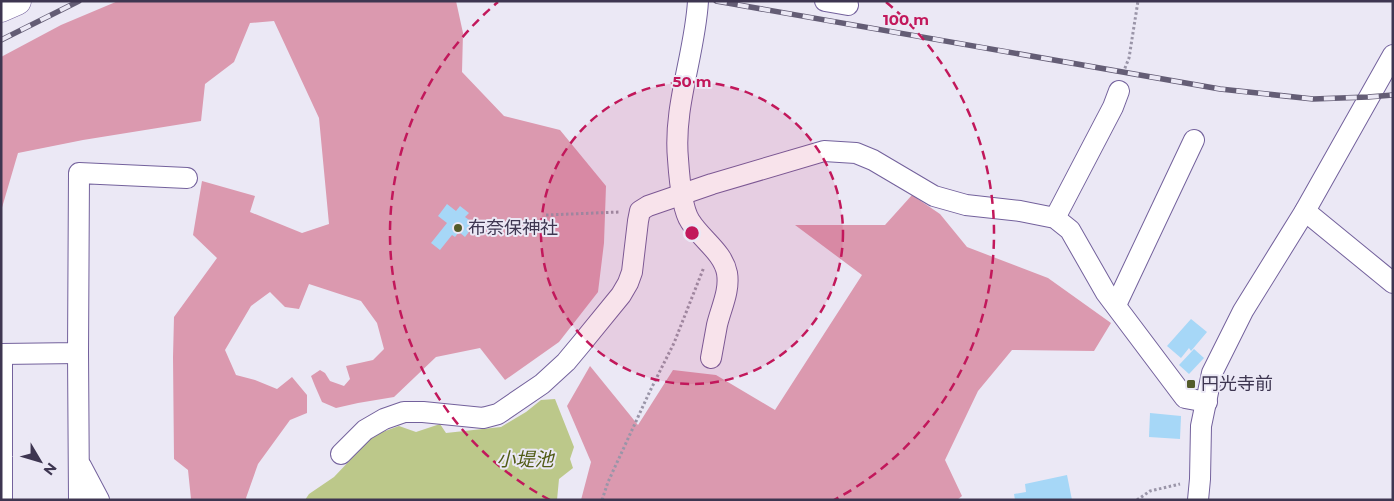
<svg xmlns="http://www.w3.org/2000/svg" width="1394" height="501" font-family="Montserrat,'Noto Sans JP',sans-serif">
  <style>
    .forest { fill: #db99af }
    .water { fill: #bcc88a }
    .building { fill: #a6d7f7 }
    .lines { fill: none; stroke-linecap: round; stroke-linejoin: round }
    .minor-casing { stroke: #73619c; stroke-width: 22 }
    .highway-casing { stroke: #73619c; stroke-width: 29 }
    .path { stroke: #9a95a8; stroke-width: 3; stroke-dasharray: 2.5 2.5; stroke-linecap: butt }
    .minor { stroke: #fff; stroke-width: 20 }
    .highway { stroke: #fff; stroke-width: 28 }
    .rail-casing { stroke: #645d75; stroke-width: 5.5 }
    .rail { stroke: #ebe8f5; stroke-width: 4; stroke-dasharray: 11; stroke-linecap: butt }
    .ring { fill: none; stroke: #c2185b; stroke-width: 2.5; stroke-dasharray: 9 6 }
    .poi-dot { fill: #535b2a; stroke: #ebe8f5; stroke-width: 2 }
    .labels { text-anchor: middle; stroke-width: 4; stroke-linejoin: round; paint-order: stroke }
    .poi-label { font-size: 18px; fill: #3e3651; stroke: #ebe8f5; text-anchor: start }
    .water-label { font-size: 19px; font-style: italic; fill: #525c17; stroke: #ebe8f5 }
    .centre { fill: #c2185b; stroke: #ebe8f5; stroke-width: 2.5 }
    .ring-label { font-size: 15px; text-anchor: middle; font-weight: bold; fill: #c2185b; stroke: #ebe8f5; stroke-width: 4; stroke-linejoin: round; paint-order: stroke }
  </style>
  <rect width="100%" height="100%" fill="#ebe8f5"/>
  <g class="forest">
    <path d="M 118,1 L 456,1 L 463,33 L 462,72 L 504,116 L 560,130 L 606,186 L 604,243 L 598,292 L 559,342 L 505,380 L 480,348 L 436,357 L 394,397 L 358,403 L 336,408 L 322,402 L 315,386 L 311,376 L 320,370 L 325,373 L 330,381 L 344,386 L 350,379 L 346,366 L 373,360 L 384,349 L 377,323 L 361,301 L 309,284 L 299,309 L 285,307 L 270,292 L 251,306 L 225,350 L 236,375 L 255,380 L 277,389 L 292,377 L 307,395 L 307,413 L 290,420 L 258,464 L 246,498 L 247,500 L 188,500 L 191,499 L 188,470 L 174,459 L 173,357 L 174,317 L 217,258 L 193,235 L 202,181 L 255,196 L 250,212 L 302,233 L 329,224 L 319,118 L 274,21 L 250,23 L 234,62 L 205,84 L 201,121 L 83,140 L 18,153 L 1,211 L 1,57 L 61,25 Z"/>
    <path d="M 912,195 L 940,214 L 967,247 L 1048,278 L 1111,323 L 1094,351 L 1012,350 L 978,391 L 945,460 L 962,496 L 957,500 L 581,500 L 591,462 L 567,406 L 590,366 L 638,425 L 673,370 L 716,375 L 775,410 L 862,275 L 795,225 L 885,225 Z"/>
  </g>
  <path class="water" d="M 555,399 L 574,447 L 570,459 L 573,468 L 559,479 L 557,500 L 305,500 L 309,494 L 334,477 L 374,435 L 399,426 L 416,432 L 440,424 L 446,433 L 501,427 L 526,412 L 541,400 Z"/>
  <g class="building">
    <path d="M 447,204 L 456,211 L 460,206 L 469,213 L 465,217 L 475,224 L 465,237 L 459,232 L 455,237 L 452,235 L 440,250 L 431,243 L 447,223 L 438,216 Z"/>
    <path d="M 1191,319 L 1207,332 L 1191,351 L 1189,348 L 1181,358 L 1167,346 Z"/>
    <path d="M 1194,349 L 1204,358 L 1189,374 L 1179,365 Z"/>
    <path d="M 1150,413 L 1181,416 L 1180,439 L 1149,437 Z"/>
    <path d="M 1067,475 L 1072,500 L 1015,500 L 1014,494 L 1026,492 L 1025,484 Z"/>
  </g>
  <g class="lines">
    <defs>
      <g id="minor">
        <path d="M 698,1 C 695,54 673,106 678,159 C 679,174 682,209 690,221 C 701,239 723,252 727,273 C 730,291 721,308 717,325 C 715,336 713,347 711,358"/>
        <path d="M 825,1 L 848,5"/>
        <path d="M 1305,211 L 1393,283"/>
        <path d="M 1055,218 L 1113,107 L 1119,91"/>
        <path d="M 1116,305 L 1194,140"/>
        <path d="M 78,353 L 79,500"/>
        <path d="M 1,354 L 78,353 L 79,173 L 187,178"/>
        <path d="M 341,454 L 365,430 L 384,419 L 404,412 L 423,412 L 483,418 L 498,414 L 542,384 L 566,362 L 581,344 L 621,295 L 628,283 L 632,272 L 638,221 L 640,211 L 648,206 L 712,184 L 824,151 L 856,153 L 873,160 L 934,196 L 966,205 L 1020,211 L 1055,218 L 1070,230 L 1106,293 L 1185,398 L 1207,402"/>
        <path d="M 81,466 L 99,500"/>
        <path d="M 2,500 L 2,354"/>
        <path d="M 1198,500 L 1200,479 L 1201,426 L 1212,373 L 1243,311 L 1305,211 L 1393,55"/>
      </g>
      <path id="highway" d="M 1,8 L 17,1"/>
    </defs>
    <use href="#minor" class="minor-casing"/>
    <use href="#highway" class="highway-casing"/>
    <g class="path">
      <path d="M 1123,73 L 1129,58 L 1138,1"/>
      <path d="M 546,215 L 620,212"/>
      <path d="M 602,500 L 608,482 L 650,391 L 674,343 L 704,267"/>
      <path d="M 1137,500 L 1150,491 L 1180,484"/>
    </g>
    <use href="#minor" class="minor"/>
    <use href="#highway" class="highway"/>
    <defs>
      <g id="rail">
        <path d="M 716,1 L 1220,89 L 1313,99 L 1368,97 L 1393,95"/>
        <path d="M 1,40 L 79,1"/>
      </g>
    </defs>
    <use href="#rail" class="rail-casing"/>
    <use href="#rail" class="rail"/>
  </g>
  <circle cx="692" cy="233" r="151" fill="#c2185b" fill-opacity=".12"/>
  <g class="ring">
    <circle cx="692" cy="233" r="151"/>
    <path d="M550 500A302 302 0 0 1 498 2M886 2A302 302 0 0 1 834 500"/>
  </g>
  <g class="poi-dot">
    <circle cx="458" cy="228" r="5"/>
    <rect x="1186" y="379" width="10" height="10" rx="2.5"/>
  </g>
  <g class="labels">
    <g class="poi-label">
      <text x="468" y="234">布奈保神社</text>
      <text x="1201" y="390">円光寺前</text>
    </g>
    <g class="water-label">
      <text x="525" y="466">小堤池</text>
    </g>
  </g>
  <circle cx="692" cy="233" r="8" class="centre"/>
  <g class="ring-label">
    <text x="906" y="25">100 m</text>
    <text x="692" y="87">50 m</text>
  </g>
  <rect width="1394" height="501" fill="none" stroke="#3e3651" stroke-width="5"/>
  <g transform="translate(40 461) rotate(128)" stroke="#ebe8f5" stroke-width="4" paint-order="stroke">
  <path d="M0-4L9 19L0 12L-9 19Z" fill="#3e3651"/>
  <text y="-8" font-size="14" font-weight="bold" text-anchor="middle" fill="#3e3651">N</text>
  </g>
</svg>
